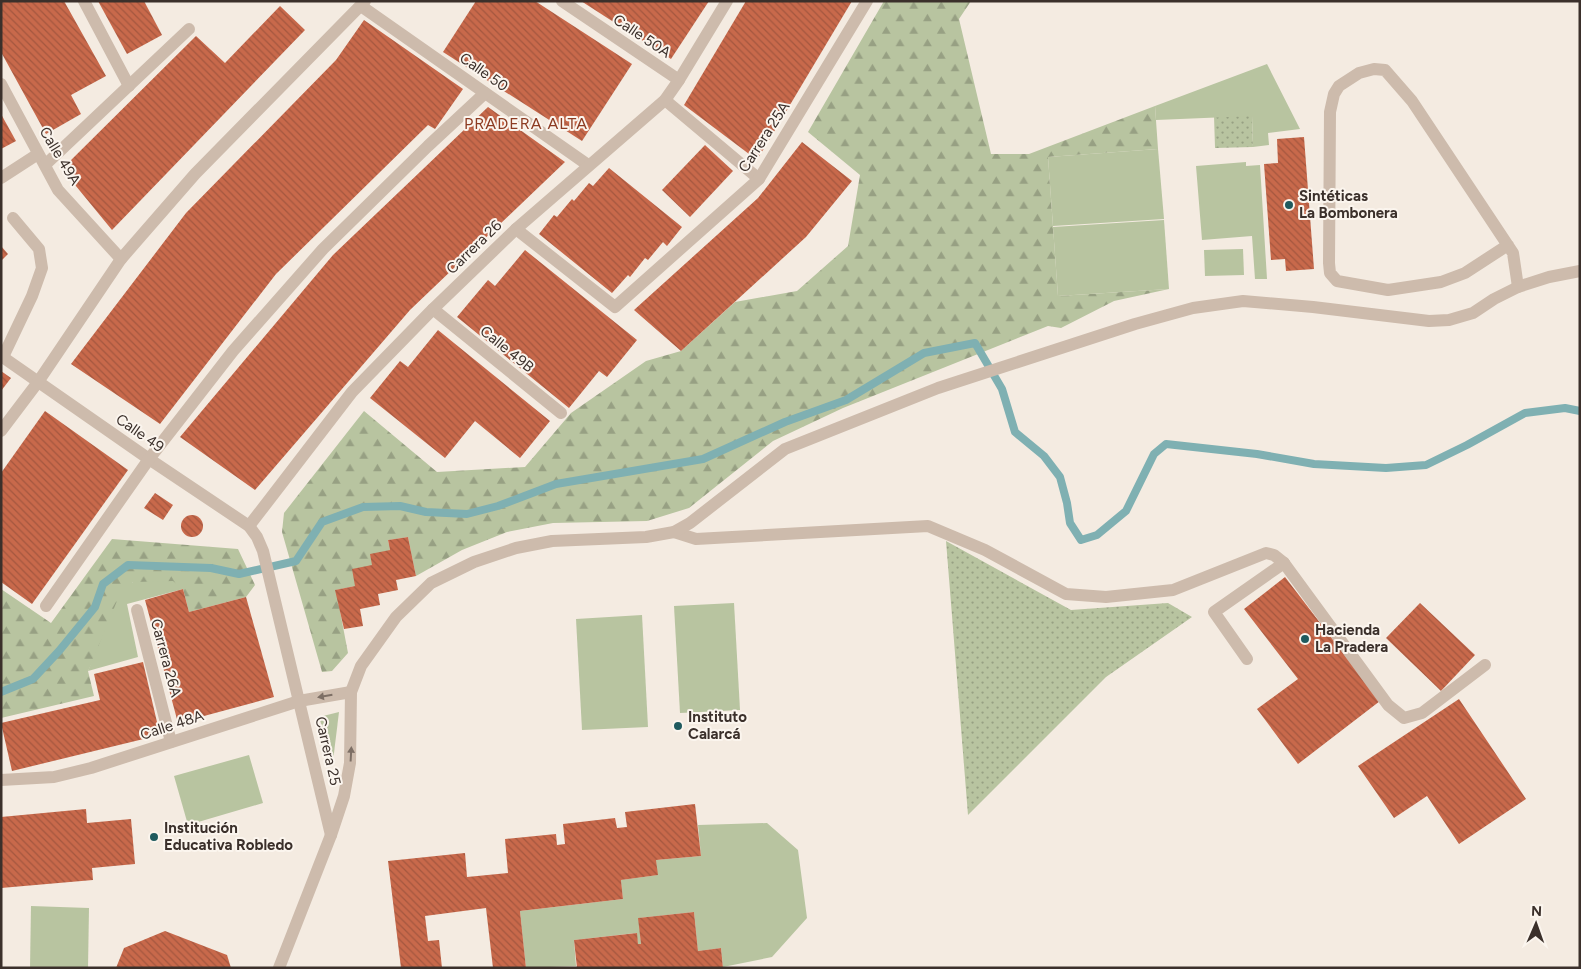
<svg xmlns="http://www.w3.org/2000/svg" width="1581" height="969" font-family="Figtree,sans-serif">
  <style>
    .grass { fill: url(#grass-dots) }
    .forest { fill: url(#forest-firs) }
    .garden { fill: #b8c4a0 }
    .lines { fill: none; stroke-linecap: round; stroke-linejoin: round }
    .stream { stroke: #7fb0b2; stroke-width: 8 }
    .building { fill: url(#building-back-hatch) }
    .minor { stroke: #cdbbac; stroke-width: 12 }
    .oneway { fill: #7d6f65 }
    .poi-dot { fill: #1f5a5e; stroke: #fbf5ee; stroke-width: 2 }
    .labels { text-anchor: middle; stroke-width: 4; stroke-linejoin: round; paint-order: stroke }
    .street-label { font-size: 15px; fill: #3b302b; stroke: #fbf5ee }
    .poi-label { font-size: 15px; font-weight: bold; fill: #3b302b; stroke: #fbf5ee; text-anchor: start }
    .neighbourhood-label { font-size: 16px; letter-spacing: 1px; fill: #8c3b22; stroke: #fbf5ee }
  </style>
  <defs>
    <pattern id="grass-dots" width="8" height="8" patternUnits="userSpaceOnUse" patternTransform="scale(1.25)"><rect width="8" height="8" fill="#b8c4a0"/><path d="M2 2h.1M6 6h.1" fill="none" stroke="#97a083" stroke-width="1.8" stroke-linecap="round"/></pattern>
    <pattern id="forest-firs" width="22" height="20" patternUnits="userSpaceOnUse" patternTransform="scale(1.25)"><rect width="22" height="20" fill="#b8c4a0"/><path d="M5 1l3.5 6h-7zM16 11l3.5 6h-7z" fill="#97a083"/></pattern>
    <pattern id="building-back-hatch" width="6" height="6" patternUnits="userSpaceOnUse" patternTransform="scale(1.25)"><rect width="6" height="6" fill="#c8694b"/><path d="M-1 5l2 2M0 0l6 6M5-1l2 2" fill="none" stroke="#a4573f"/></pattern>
  </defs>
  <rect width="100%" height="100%" fill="#f4ebe1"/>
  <g class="grass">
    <path d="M 1214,116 L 1252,116 L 1253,147 L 1215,148 Z"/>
    <path d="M 946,541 L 1071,610 L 1168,603 L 1192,617 L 1106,677 L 968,815 Z"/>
  </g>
  <g class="forest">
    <path d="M 884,1 L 971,1 L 959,19 L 991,154 L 1029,154 L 1155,106 L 1158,149 L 1048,157 L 1058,296 L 1169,289 L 1114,301 L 1061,328 L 1048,326 L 843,408 L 773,441 L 689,508 L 647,521 L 553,523 L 507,532 L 462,550 L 416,576 L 408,537 L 388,540 L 390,550 L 372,565 L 355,586 L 336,590 L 348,653 L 332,671 L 322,672 L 282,532 L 284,513 L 364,411 L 437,472 L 525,467 L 571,413 L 646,361 L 681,351 L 735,302 L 797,291 L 848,246 L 860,175 L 808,132 Z"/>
    <path d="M 112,539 L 238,549 L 255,585 L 246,597 L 189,612 L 183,589 L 133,582 L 88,671 L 94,696 L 1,718 L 1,589 L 51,623 Z"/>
  </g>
  <g class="garden">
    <path d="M 1267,64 L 1300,129 L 1268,133 L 1269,145 L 1253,147 L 1252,116 L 1156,120 L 1155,106 Z"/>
    <path d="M 1158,149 L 1164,219 L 1053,226 L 1048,157 Z"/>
    <path d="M 1246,162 L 1246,166 L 1260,165 L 1267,279 L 1255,279 L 1252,236 L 1202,240 L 1196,166 Z"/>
    <path d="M 1164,220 L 1169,289 L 1058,296 L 1053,227 Z"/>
    <path d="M 1243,249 L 1244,275 L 1205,276 L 1204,250 Z"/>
    <path d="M 173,581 L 183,589 L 127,604 L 138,657 L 88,671 L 117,601 L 133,582 Z"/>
    <path d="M 734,603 L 740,710 L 680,713 L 674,606 Z"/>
    <path d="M 642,615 L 648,727 L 582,730 L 576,619 Z"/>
    <path d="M 339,712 L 333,761 L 319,717 Z"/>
    <path d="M 249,755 L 263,803 L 188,825 L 174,776 Z"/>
    <path d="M 767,823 L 798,850 L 807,918 L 772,957 L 723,967 L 721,948 L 698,951 L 694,912 L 639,918 L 641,944 L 638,944 L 636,933 L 574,940 L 576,966 L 526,968 L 520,911 L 623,899 L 621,880 L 657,875 L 656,860 L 701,856 L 698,825 Z"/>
    <path d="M 31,906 L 89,908 L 88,968 L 30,968 Z"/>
  </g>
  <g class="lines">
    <path class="stream" d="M 1,692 L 33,679 L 59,651 L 95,607 L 103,584 L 128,565 L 211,568 L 239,574 L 296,561 L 322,522 L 363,507 L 400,506 L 426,512 L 467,514 L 498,506 L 556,484 L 703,459 L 785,422 L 846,400 L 924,353 L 975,343 L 1002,389 L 1015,432 L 1044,456 L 1060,477 L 1067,503 L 1070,523 L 1081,540 L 1097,535 L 1126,511 L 1154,454 L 1166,444 L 1257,454 L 1314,464 L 1386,468 L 1426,465 L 1467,445 L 1525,413 L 1565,408 L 1580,411"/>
  </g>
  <g class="building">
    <path d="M 1,1 L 64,1 L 106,76 L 71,95 L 81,114 L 46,134 L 1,52 Z"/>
    <path d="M 98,1 L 144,1 L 162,35 L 127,54 Z"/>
    <path d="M 476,1 L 535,1 L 632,64 L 582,141 L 443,52 Z"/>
    <path d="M 581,1 L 709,1 L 671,59 Z"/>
    <path d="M 746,1 L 852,1 L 757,160 L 684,105 Z"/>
    <path d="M 280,6 L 305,30 L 112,230 L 62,169 L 196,36 L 225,63 Z"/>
    <path d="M 364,20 L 463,89 L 435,129 L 428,125 L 276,274 L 160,424 L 71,364 L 186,213 L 336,60 Z"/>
    <path d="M 488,107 L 565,162 L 410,310 L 255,490 L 180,437 L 333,255 Z"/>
    <path d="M 1,114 L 16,141 L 1,149 Z"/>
    <path d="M 1304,137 L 1314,269 L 1286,271 L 1285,259 L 1271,260 L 1264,164 L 1278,163 L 1277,139 Z"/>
    <path d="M 802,142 L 852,181 L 806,237 L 681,351 L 634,310 L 758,198 Z"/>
    <path d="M 705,145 L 733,171 L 690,217 L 662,190 Z"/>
    <path d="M 609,168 L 682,227 L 667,246 L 663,242 L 648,260 L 645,258 L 630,277 L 628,275 L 612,293 L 539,234 L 554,215 L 557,217 L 572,199 L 574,201 L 589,183 L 593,186 Z"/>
    <path d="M 1,246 L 8,254 L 1,261 Z"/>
    <path d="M 525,250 L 637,340 L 607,377 L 599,371 L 569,408 L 457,317 L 488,280 L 495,286 Z"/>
    <path d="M 438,330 L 550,421 L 520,458 L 475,421 L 445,458 L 370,398 L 400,361 L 408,367 Z"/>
    <path d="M 1,371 L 11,378 L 1,391 Z"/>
    <path d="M 45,411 L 128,470 L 32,604 L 1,582 L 1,473 Z"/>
    <path d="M 155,493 L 173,505 L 163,520 L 144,508 Z"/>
    <circle cx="192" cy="526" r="11"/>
    <path d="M 408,537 L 416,576 L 396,580 L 398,590 L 378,594 L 380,605 L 360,609 L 363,626 L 344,629 L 335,590 L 355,586 L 352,569 L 372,565 L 370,554 L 390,550 L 388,540 Z"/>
    <path d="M 1285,577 L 1380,701 L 1298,764 L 1257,709 L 1298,679 L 1244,609 Z"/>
    <path d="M 183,589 L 189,612 L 246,597 L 274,697 L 178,723 L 145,600 Z"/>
    <path d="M 1420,603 L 1475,655 L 1441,691 L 1386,638 Z"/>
    <path d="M 143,662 L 160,735 L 12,771 L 1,723 L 100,700 L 94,674 Z"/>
    <path d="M 1459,699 L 1526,799 L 1459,844 L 1427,796 L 1394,818 L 1358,766 Z"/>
    <path d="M 695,804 L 701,856 L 656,860 L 658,875 L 621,880 L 623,899 L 520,911 L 526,968 L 493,968 L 486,908 L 425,916 L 428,941 L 439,940 L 442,968 L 401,968 L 388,861 L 465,853 L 467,877 L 508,873 L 505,839 L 556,834 L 557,845 L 565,844 L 563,824 L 615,818 L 617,828 L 627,827 L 625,812 Z"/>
    <path d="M 86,809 L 87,823 L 131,819 L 135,864 L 92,868 L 93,880 L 1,888 L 1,817 Z"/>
    <path d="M 694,912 L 698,951 L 721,948 L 723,968 L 577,968 L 574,940 L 637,933 L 638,944 L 641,944 L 638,918 Z"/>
    <path d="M 165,931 L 227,955 L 231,968 L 116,968 L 124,948 Z"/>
  </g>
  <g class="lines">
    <g class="minor">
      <path d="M 84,1 L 129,86"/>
      <path d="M 562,1 L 679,80"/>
      <path d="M 361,6 L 588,165"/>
      <path d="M 1,84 L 58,190 L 121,259"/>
      <path d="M 665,100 L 759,179"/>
      <path d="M 45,165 L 189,29"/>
      <path d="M 1,178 L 38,154"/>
      <path d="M 516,229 L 615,307 L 759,179 L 867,1"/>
      <path d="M 1508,245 L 1465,273 L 1441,282 L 1388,290 L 1337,281 L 1330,273 L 1329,263 L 1330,112 L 1334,94 L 1339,86 L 1359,73 L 1374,69 L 1385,70 L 1412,101 L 1513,253 L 1518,287"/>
      <path d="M 433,309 L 561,413"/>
      <path d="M 1,356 L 149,459 L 249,526 L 257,537 L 263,551 L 331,835"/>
      <path d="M 3,357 L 32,296 L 42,268 L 39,249 L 13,218"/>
      <path d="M 1,431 L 38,382 L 121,259 L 195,174 L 365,1"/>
      <path d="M 249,526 L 352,392 L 433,309 L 516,229 L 665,100 L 679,80 L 727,1"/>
      <path d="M 674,532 L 696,539 L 928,526 L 985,550 L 1066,594 L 1106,597 L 1173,590 L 1266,553 L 1274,555 L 1284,563 L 1388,705 L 1404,718 L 1422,713 L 1485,665"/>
      <path d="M 46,606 L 149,459 L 233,351 L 323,249 L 428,146 L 485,93"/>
      <path d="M 137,610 L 171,742"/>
      <path d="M 1247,659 L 1214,612 L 1284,563"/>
      <path d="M 1,780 L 54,777 L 91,768 L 299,701 L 351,692"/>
      <path d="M 279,968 L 331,835 L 344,796 L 350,763 L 351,692 L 361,666 L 396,617 L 431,583 L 474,562 L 516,548 L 552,541 L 646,537 L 674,532 L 690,523 L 785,449 L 938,388 L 1135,324 L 1193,308 L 1243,301 L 1313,307 L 1429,321 L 1449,320 L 1473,313 L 1494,299 L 1518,287 L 1549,277 L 1580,271"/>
    </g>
  </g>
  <defs><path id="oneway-solid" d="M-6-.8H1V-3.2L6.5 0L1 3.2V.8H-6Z" transform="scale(1.25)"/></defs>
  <g class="oneway">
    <use href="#oneway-solid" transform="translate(325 696) rotate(170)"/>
    <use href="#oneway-solid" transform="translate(351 754) rotate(-87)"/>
  </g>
  <g class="poi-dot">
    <circle cx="1289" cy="205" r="5"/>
    <circle cx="1305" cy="639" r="5"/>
    <circle cx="678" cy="726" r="5"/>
    <circle cx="154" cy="837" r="5"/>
  </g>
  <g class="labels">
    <g class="street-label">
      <text transform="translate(642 36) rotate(34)" y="5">Calle 50A</text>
      <text transform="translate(484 72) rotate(35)" y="5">Calle 50</text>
      <text transform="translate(764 137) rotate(-57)" y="5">Carrera 25A</text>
      <text transform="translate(60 156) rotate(59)" y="5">Calle 49A</text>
      <text transform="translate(474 247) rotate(-44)" y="5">Carrera 26</text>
      <text transform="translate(507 349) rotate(39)" y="5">Calle 49B</text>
      <text transform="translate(140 433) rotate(35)" y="5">Calle 49</text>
      <text transform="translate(166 658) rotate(75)" y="5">Carrera 26A</text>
      <text transform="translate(172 725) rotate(-18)" y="5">Calle 48A</text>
      <text transform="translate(328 751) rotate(77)" y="5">Carrera 25</text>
    </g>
    <g class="poi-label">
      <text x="1299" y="201">Sintéticas<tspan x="1299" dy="17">La Bombonera</tspan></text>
      <text x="1315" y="635">Hacienda<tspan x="1315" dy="17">La Pradera</tspan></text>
      <text x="688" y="722">Instituto<tspan x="688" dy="17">Calarcá</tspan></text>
      <text x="164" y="833">Institución<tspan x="164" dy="17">Educativa Robledo</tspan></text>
    </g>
    <g class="neighbourhood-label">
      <text x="526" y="129">PRADERA ALTA</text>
    </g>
  </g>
  <rect width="1581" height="969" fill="none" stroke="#3b302b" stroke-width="5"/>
  <g transform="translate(1536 924) rotate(2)" stroke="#fbf5ee" stroke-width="4" paint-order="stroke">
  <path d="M0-4L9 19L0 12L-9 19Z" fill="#3b302b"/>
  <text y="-8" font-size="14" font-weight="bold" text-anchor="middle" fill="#3b302b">N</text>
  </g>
</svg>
